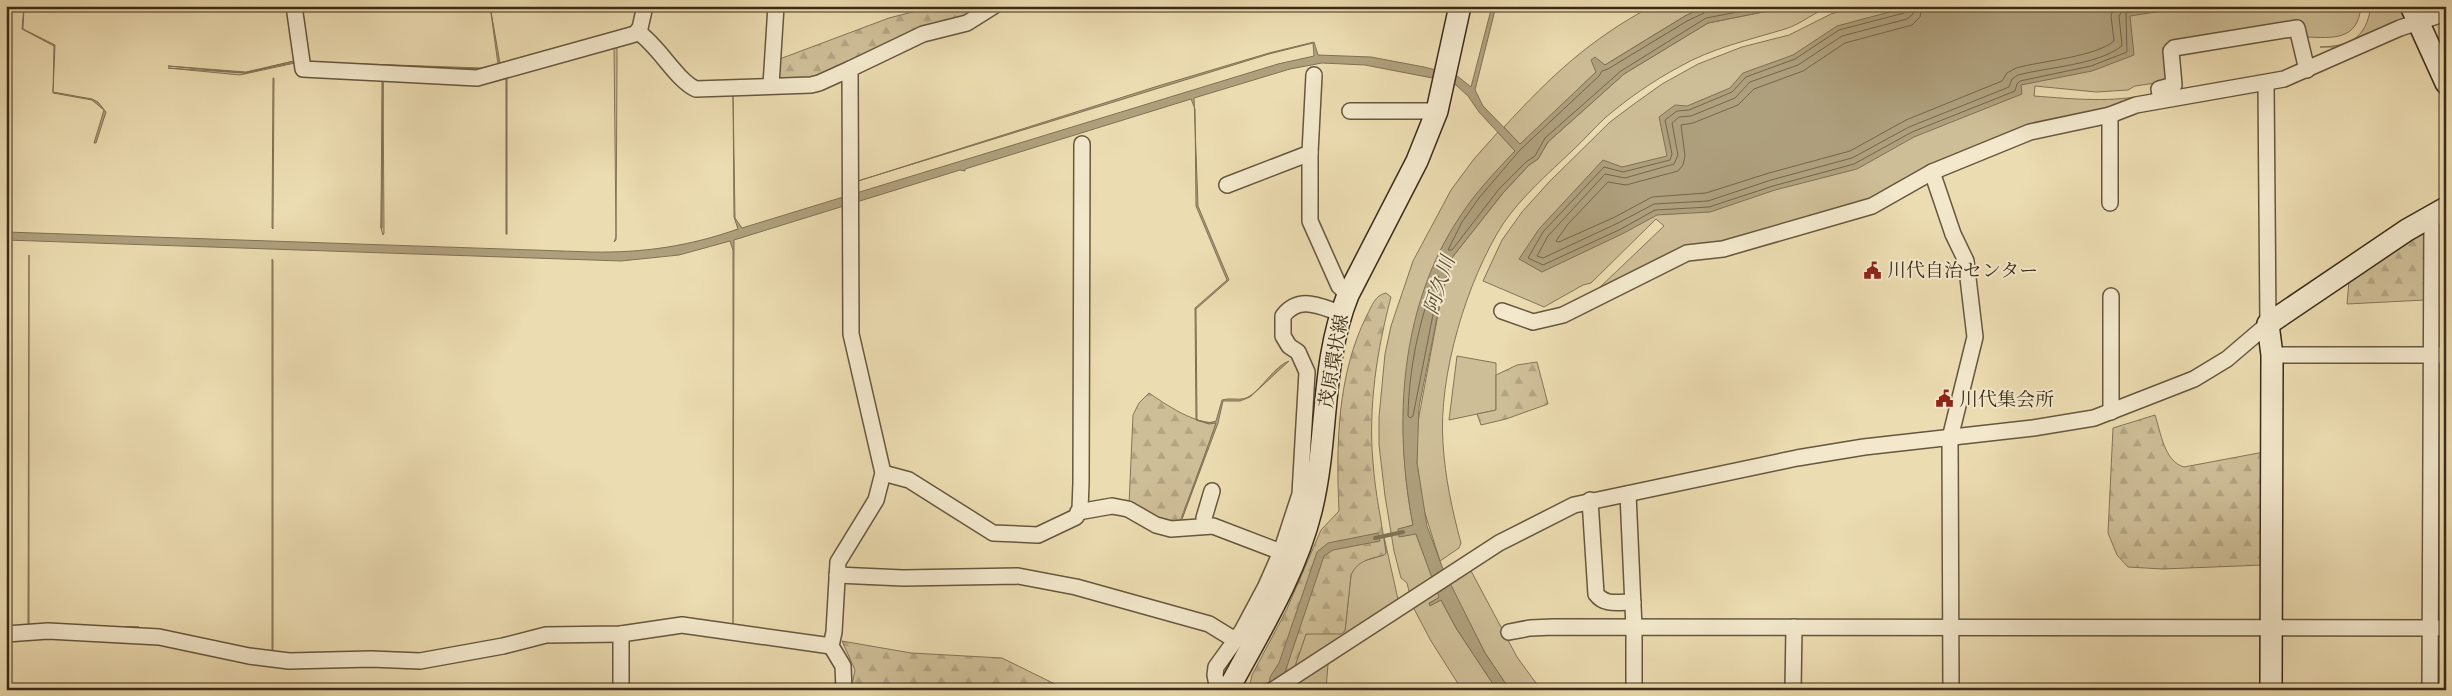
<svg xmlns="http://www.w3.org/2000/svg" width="2452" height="696" font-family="'Gentium Book Plus','Noto Serif JP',serif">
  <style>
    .green { fill: #cebe97; stroke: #847457 }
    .forest { fill: url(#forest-firs); stroke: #847457 }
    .water { fill: #afa07d; stroke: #807154 }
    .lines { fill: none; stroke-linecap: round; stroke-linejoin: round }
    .shore { stroke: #74664a; stroke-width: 1 }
    .stream { stroke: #807154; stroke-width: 4 }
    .street-casing { stroke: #66573e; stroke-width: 18 }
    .secondary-casing { stroke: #3a2b17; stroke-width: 24 }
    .street { stroke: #f3e8cc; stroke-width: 15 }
    .secondary { stroke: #f3e8cc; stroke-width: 21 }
    .labels { text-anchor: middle; stroke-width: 4; stroke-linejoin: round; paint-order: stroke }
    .poi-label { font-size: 19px; fill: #3a2b17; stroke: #f3e8cc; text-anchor: start }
    .street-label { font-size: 19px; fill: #3a2b17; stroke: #f3e8cc }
    .water-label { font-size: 20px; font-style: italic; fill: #5d4e36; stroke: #f3e8cc }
  </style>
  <defs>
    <pattern id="forest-firs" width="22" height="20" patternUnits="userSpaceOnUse" patternTransform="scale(1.25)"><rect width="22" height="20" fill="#cebe97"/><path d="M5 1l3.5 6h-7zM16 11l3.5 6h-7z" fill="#b2a381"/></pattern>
  </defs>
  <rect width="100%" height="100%" fill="#ecdcb1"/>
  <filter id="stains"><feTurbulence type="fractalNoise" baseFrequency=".004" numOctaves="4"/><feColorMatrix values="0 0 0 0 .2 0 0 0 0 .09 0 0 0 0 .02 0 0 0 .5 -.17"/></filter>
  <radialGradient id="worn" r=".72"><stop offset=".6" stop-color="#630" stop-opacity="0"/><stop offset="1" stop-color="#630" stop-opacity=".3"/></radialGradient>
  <g class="green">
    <path d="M 1652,6 L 1706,6 L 1685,16 L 1605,65 L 1595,58 L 1592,61 L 1596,72 L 1520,145 L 1504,127 C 1552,75 1589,40 1652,6 Z"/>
    <path d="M 1793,6 L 1832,6 C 1815,11 1802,24 1785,29 C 1749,40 1712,48 1679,67 C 1653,81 1627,99 1605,118 C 1594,128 1584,140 1573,150 C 1549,173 1521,197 1503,224 C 1467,280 1438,376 1443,443 C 1445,477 1452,510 1461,543 L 1459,548 L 1440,561 L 1423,507 L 1417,463 L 1417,427 L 1441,298 L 1451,259 L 1503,193 L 1529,165 L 1538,159 L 1548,142 L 1624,74 L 1708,23 Z"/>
    <path d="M 1858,6 L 2361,6 C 2358,41 2333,38 2306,37 L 2303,22 L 2166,44 L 2169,81 L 2135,86 L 2128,90 L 2096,92 L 2035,86 L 2034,96 C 2074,99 2112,103 2152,94 L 2103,110 L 1871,199 L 1719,242 L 1597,290 L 1664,226 L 1656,219 L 1591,283 L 1583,285 L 1544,307 L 1483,281 L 1502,240 L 1522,212 L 1549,182 L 1610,122 L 1634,104 L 1662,84 L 1698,64 L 1742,47 L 1789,35 L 1831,14 Z"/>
    <path d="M 2371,6 L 2404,6 L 2409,18 L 2399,20 L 2343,47 L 2320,47 C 2350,46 2366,39 2371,6 Z"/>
    <path d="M 614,44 L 617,45 L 617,66 L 616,240 L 614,242 L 616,237 Z"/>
    <path d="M 295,62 L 295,63 L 240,75 L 168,68 L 245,73 Z"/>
    <path d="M 383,79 L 384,233 L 383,235 L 381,228 Z"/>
    <path d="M 1498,132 L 1515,151 C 1488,180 1464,209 1444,244 C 1436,258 1431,275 1426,290 C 1399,367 1398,446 1413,525 L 1398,530 L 1416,534 L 1440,597 L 1429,603 L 1430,605 L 1441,600 L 1456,628 L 1497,690 L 1462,690 L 1431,641 L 1413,607 L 1407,583 L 1401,578 L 1394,551 L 1385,496 L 1379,445 L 1379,417 L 1385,354 L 1391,326 L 1413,261 L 1451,190 L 1474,159 Z"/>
    <path d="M 1457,356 L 1496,363 L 1496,410 L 1449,420 Z"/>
    <path d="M 1384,537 L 1398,599 L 1295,666 L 1306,634 L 1345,631 L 1351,575 L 1355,566 L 1360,562 L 1384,555 L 1386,553 Z"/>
    <path d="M 1470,569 L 1517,657 L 1541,690 L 1510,690 L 1485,653 L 1449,583 Z"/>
    <path d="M 1328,664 L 1326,690 L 1287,690 Z"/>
  </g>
  <g class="forest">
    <path d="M 936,6 L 984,6 L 952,25 L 847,66 L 802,81 L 778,79 L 777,60 L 889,18 Z"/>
    <path d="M 2446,218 L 2446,350 L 2437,350 L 2438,222 Z"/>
    <path d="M 2426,230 L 2425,300 L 2347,304 L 2349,281 Z"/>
    <path d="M 1386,293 L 1391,297 C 1377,350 1368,407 1373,462 C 1375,493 1382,523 1386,553 L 1384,555 C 1370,559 1358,560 1351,575 L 1345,631 L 1341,634 L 1306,634 L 1295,666 L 1270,682 L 1249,688 L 1252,675 L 1286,611 L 1321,530 L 1339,511 C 1336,445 1337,375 1367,315 C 1372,306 1375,295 1386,293 Z"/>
    <path d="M 1537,362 L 1548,404 L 1506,419 L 1481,425 L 1477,414 L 1496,410 L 1496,375 L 1517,365 Z"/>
    <path d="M 1149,393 C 1165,404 1197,426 1217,422 L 1179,524 L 1173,525 L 1129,505 L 1133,415 L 1139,403 Z"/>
    <path d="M 2155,415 C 2161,433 2164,461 2184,467 L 2264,452 L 2263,565 L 2163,569 L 2128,567 L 2117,555 L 2108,533 L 2113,428 Z"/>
    <path d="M 842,641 L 911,653 L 1002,658 L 1061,687 L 1075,690 L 851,690 L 855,670 Z"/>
  </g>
  <g class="water">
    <path d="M 24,6 L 23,29 L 55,45 L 53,92 L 92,99 L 98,102 L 106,112 L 96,143 L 94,143 L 104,110 L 92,100 L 53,93 L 54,46 L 22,29 Z"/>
    <path d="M 490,6 L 500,63 L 632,27 L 482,69 L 308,62 L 481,68 L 498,64 Z"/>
    <path d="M 1492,6 L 1496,6 L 1475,90 L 1483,106 L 1520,144 L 1596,72 L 1591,60 L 1595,57 L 1605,65 L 1685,16 L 1706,6 L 1793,6 L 1708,23 L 1624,74 L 1548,142 L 1538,159 L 1529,165 L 1503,193 L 1451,259 L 1441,298 L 1419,407 L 1417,463 L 1427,526 L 1443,569 L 1485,653 L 1510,690 L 1497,690 L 1456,628 L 1441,600 L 1430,606 L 1429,604 L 1439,597 L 1416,534 L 1399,537 L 1398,529 L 1413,525 C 1393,423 1400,307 1459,218 C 1475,193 1495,172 1515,151 L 1479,112 L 1468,96 L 1456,85 L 1448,81 L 1365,65 L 1322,63 L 1290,69 L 1194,98 L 1198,206 L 1229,280 L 1196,309 L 1197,420 L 1209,423 L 1216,421 L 1222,400 C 1232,397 1241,402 1250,396 C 1263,387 1275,366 1289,361 L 1250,397 L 1240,401 L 1223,401 L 1218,423 L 1182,519 L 1216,423 L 1209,424 L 1196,420 L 1195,308 L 1227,280 L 1196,206 L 1195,109 L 1191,99 L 965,169 L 965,171 L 960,170 L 734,240 L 733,626 L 733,250 L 730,241 L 679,255 L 621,261 L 6,240 L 6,232 L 592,252 C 643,253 690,246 738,229 L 734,217 L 733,93 L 735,218 L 742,228 L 1278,64 L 1314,56 L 1313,43 L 1269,54 L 858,181 L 1158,86 L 1269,53 L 1314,42 L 1318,55 L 1371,57 L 1424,67 L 1456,75 L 1471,87 Z"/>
    <path d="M 1912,6 L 2194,6 L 2130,16 L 2134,55 L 2092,71 L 2021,85 L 2022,94 L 1914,137 L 1857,169 L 1775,190 L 1710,212 L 1657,215 L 1624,233 L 1542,272 L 1519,259 L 1539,229 L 1603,160 L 1622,167 L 1667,156 L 1659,117 L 1675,105 L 1687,106 L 1730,88 L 1743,73 L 1793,55 L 1837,26 Z"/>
    <path d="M 294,61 L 245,73 L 168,66 L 246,72 Z"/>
    <rect x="506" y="77" width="1" height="157"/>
    <path d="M 273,78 L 274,78 L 273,229 L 272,228 Z"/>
    <path d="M 382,79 L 383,79 L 382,228 L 381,228 Z"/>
    <path d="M 29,255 L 29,625 L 139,627 L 28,625 Z"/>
    <path d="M 272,259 L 273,260 L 273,653 L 272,653 Z"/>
    <path d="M 1378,533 L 1380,541 L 1333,550 L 1324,556 L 1279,690 L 1269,690 L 1270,677 L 1279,663 L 1317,552 L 1328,543 Z"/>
  </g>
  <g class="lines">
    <g class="shore">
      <path d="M 1707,6 L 1704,13 L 1687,21 L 1608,69 L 1602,71 L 1599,76 L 1520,150 L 1479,198 L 1462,222 L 1448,250 L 1452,250 L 1499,189 L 1526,162 L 1535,156 L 1545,138 L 1621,71 L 1706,18 L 1770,6"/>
      <path d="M 1908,6 L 1904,13 L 1839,30 L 1795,59 L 1746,77 L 1732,92 L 1689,110 L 1677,111 L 1665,120 L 1672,154 L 1670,160 L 1623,172 L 1604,167 L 1543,232 L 1528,258 L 1543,265 L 1621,229 L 1655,210 L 1709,207 L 1773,186 L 1854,164 L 1912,132 L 2015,91 L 2017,84 L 2020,81 L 2091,66 L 2127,52 L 2126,13 L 2160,6"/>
      <path d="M 1915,6 L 1913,14 L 1907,19 L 1842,36 L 1798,65 L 1750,82 L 1735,98 L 1691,116 L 1679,117 L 1672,123 L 1678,155 L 1674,164 L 1625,178 L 1605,174 L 1548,236 L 1537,256 L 1543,258 L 1618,223 L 1654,204 L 1708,201 L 1771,180 L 1852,158 L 1909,127 L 2009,87 L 2012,79 L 2018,75 C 2049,67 2097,65 2122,46 L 2119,16 L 2125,6"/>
      <path d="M 1922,6 L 1920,17 L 1912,25 L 1845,43 L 1803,71 L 1754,89 L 1738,105 L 1693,123 L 1681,125 L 1685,156 L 1683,165 L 1678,171 L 1626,185 L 1608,182 L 1568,224 L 1556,241 L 1559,242 L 1615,217 L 1652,197 L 1706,193 L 1769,173 L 1850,151 L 1906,120 L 2002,81 L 2007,73 L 2016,68 C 2041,61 2095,57 2114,41 L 2111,16 L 2114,6"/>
      <path d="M 1438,276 L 1440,279 L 1413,416 L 1410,418 L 1408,416 C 1409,367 1419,323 1435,278 Z"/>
    </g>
    <path class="stream" d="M 1375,538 L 1403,532"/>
    <defs>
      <g id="street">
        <path d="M 294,6 L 303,69 L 477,78 L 635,34 L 640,28 L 645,6"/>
        <path d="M 638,32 C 659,46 677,81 696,89 L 811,85 L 819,83 L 850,69 L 851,334 L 883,473 L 876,500 L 838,562 L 834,632 L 831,646 L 843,666 L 844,690"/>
        <path d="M 850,69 L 923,34 L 967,23 L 994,6"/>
        <path d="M 771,85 L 776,6"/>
        <path d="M 2161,100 L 2159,89 L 2174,85 L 2171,51 L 2174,48 L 2297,28 L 2307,70"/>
        <path d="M 1350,111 L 1437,111"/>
        <path d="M 2110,115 L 2110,203"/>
        <path d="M 1310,153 L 1314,75"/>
        <path d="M 1932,172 L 1953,234 L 1966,261 L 1975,337 L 1950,438 L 1951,690"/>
        <path d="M 1227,185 L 1310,153 L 1310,221 L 1339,286 L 1348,295"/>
        <path d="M 1502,311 L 1533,322 L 1563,315 L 1687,253 L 1723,249 L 1872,206 L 1932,172 L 2030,132 L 2110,115 L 2136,105 L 2284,79 L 2400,28 L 2446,13"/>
        <path d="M 2272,355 L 2446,355"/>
        <path d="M 2111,412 L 2111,296"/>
        <path d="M 883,473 L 909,480 L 993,533 L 1038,535 L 1076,517 L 1080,509 L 1081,483 L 1082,144"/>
        <path d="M 1628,494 L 1634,628 L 1634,690"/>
        <path d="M 1590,500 L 1596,594 C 1605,606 1619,602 1633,602"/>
        <path d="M 1078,512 L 1112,506 L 1128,509 L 1156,525 L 1171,529 L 1213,526 L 1281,552"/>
        <path d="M 1205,525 L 1204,518 L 1212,491"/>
        <path d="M 837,575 L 903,578 L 1018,576 L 1076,587 L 1209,624 L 1235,640"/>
        <path d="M 1509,632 L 1530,628 L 1554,627 L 2446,628"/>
        <path d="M 6,634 L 48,631 L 159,637 L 249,656 L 289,661 L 371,659 L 420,661 L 503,646 L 546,635 L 621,634 L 682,625 L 831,646"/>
        <path d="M 621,690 L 621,634"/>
        <path d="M 1218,690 L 1215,675 L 1216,667 L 1242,631 L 1266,586 L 1281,552 L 1300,494 L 1307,372 L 1298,352 L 1289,346 L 1283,336 L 1283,316 C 1299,295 1319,306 1340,313"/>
        <path d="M 1273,690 L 1499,543 L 1574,505 L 1797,458 L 1864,447 L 2033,428 L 2094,418 L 2194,379 L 2227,359 L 2268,324 L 2266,84"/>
        <path d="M 1793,690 L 1794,627"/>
        <path d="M 2430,690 L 2432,216"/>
      </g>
      <g id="secondary">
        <path d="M 2411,6 L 2446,83"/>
        <path d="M 1228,690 C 1258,634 1296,573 1311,511 C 1329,439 1320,364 1348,295 L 1417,161 L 1437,111 L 1460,6"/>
        <path d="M 2271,690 L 2272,355 L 2268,324 L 2407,230 L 2446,208"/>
      </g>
    </defs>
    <use href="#street" class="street-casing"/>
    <use href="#secondary" class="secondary-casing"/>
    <use href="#street" class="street"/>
    <use href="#secondary" class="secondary"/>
  </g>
  <defs>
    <symbol id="civic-bare" viewBox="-9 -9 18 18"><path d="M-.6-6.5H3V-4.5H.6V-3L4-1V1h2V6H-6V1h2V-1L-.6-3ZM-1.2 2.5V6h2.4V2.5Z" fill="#8f2418" stroke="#f3e8cc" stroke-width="2.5" paint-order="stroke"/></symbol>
  </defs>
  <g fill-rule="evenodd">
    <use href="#civic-bare" x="1860" y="258" width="25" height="25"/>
    <use href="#civic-bare" x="1932" y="386" width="25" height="25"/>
  </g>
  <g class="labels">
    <g class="poi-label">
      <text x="1887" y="277">川代自治センター</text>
      <text x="1959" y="406">川代集会所</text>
    </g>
    <g class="street-label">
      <text transform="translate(1333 361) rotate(-80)" y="7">茂原環状線</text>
    </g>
    <g class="water-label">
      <text transform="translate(1439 285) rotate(-72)" y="7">阿久川</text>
    </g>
  </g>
  <rect width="2452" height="696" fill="none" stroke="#ecdcb1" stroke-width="25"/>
  <rect x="8" y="8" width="2437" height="681" fill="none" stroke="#3a2b17" stroke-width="2.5"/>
  <rect x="12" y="12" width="2427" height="671" fill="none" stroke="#3a2b17"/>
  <rect width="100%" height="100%" filter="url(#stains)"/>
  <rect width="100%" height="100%" fill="url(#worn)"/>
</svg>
